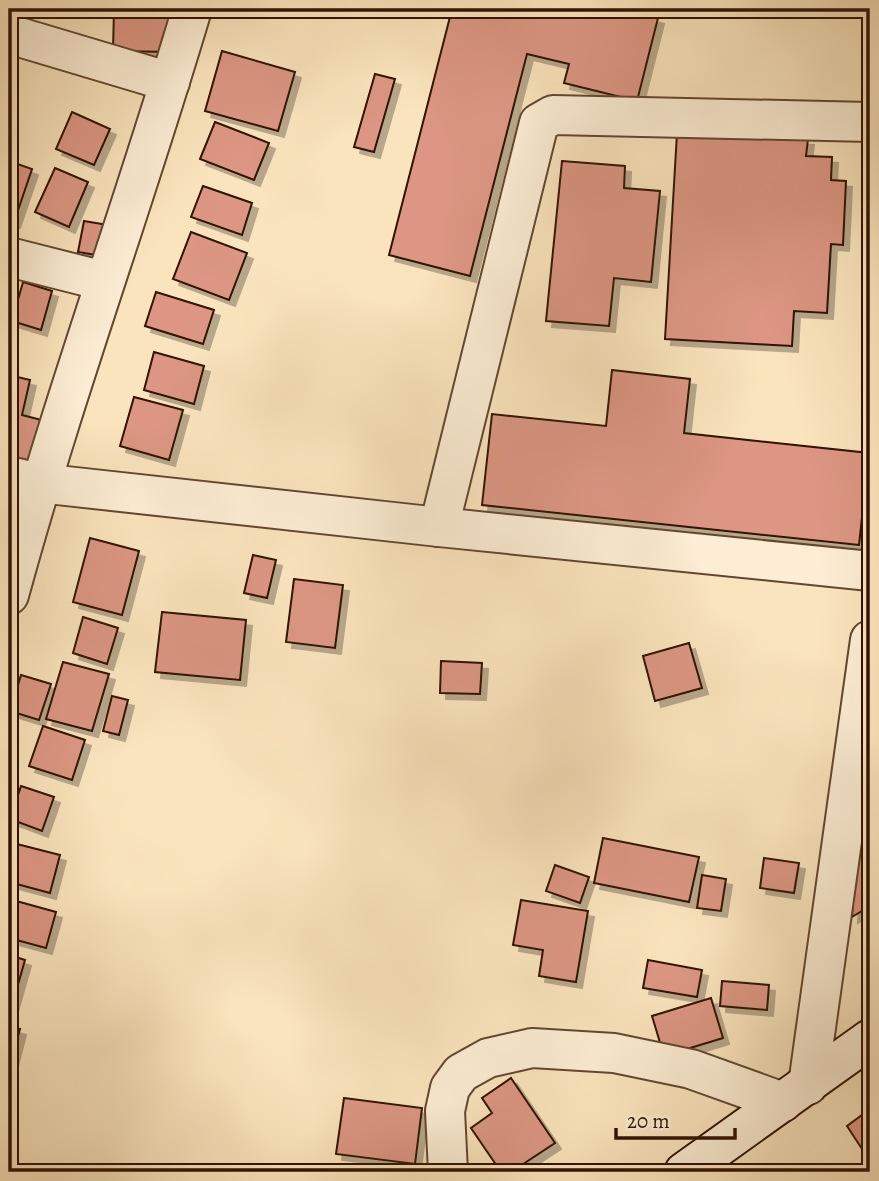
<svg xmlns="http://www.w3.org/2000/svg" width="879" height="1181" font-family="Alegreya,serif">
  <style>
    .building { fill: #dc9683; stroke: #2f1300; stroke-width: 2; filter: url(#shadow) }
    .lines { fill: none; stroke-linecap: round; stroke-linejoin: round }
    .minor-casing { stroke: #62472f; stroke-width: 42 }
    .secondary-casing { stroke: #2f1300; stroke-width: 42 }
    .minor { stroke: #fcedd4; stroke-width: 38 }
    .secondary { stroke: #fcedd4; stroke-width: 38 }
  </style>
  <defs>
    <filter id="shadow"><feDropShadow dx="6" dy="6" stdDeviation="0" flood-color="#0004"/></filter>
  </defs>
  <rect width="100%" height="100%" fill="#fae4bd"/>
  <filter id="stains"><feTurbulence type="fractalNoise" baseFrequency=".00286" numOctaves="4"/><feColorMatrix values="0 0 0 0 .2 0 0 0 0 .09 0 0 0 0 .02 0 0 0 .5 -.17"/></filter>
  <radialGradient id="worn" r=".72"><stop offset=".6" stop-color="#630" stop-opacity="0"/><stop offset="1" stop-color="#630" stop-opacity=".3"/></radialGradient>
  <g class="building">
    <path d="M 114,9 L 172,9 L 173,52 L 113,51 Z"/>
    <path d="M 452,9 L 623,9 L 658,18 L 637,101 L 564,83 L 569,64 L 527,54 L 470,276 L 389,255 Z"/>
    <path d="M 222,51 L 295,72 L 278,131 L 205,111 Z"/>
    <path d="M 375,74 L 395,79 L 374,152 L 354,147 Z"/>
    <path d="M 72,112 L 110,129 L 94,165 L 56,149 Z"/>
    <path d="M 215,122 L 269,143 L 254,180 L 200,159 Z"/>
    <path d="M 677,133 L 808,139 L 806,156 L 832,157 L 831,180 L 846,181 L 843,245 L 831,244 L 827,313 L 794,311 L 792,346 L 665,339 Z"/>
    <path d="M 9,161 L 32,169 L 14,222 L 9,221 Z"/>
    <path d="M 562,161 L 625,166 L 624,188 L 660,191 L 651,282 L 614,278 L 609,326 L 546,321 Z"/>
    <path d="M 55,168 L 88,182 L 69,227 L 35,212 Z"/>
    <path d="M 203,186 L 252,203 L 242,235 L 191,217 Z"/>
    <path d="M 84,221 L 108,225 L 102,256 L 78,252 Z"/>
    <path d="M 191,232 L 247,253 L 229,300 L 173,279 Z"/>
    <path d="M 23,282 L 52,291 L 41,330 L 12,321 Z"/>
    <path d="M 156,292 L 214,310 L 203,344 L 145,326 Z"/>
    <path d="M 154,352 L 204,366 L 194,404 L 144,390 Z"/>
    <path d="M 612,370 L 690,379 L 684,433 L 869,453 L 859,545 L 482,505 L 492,414 L 606,426 Z"/>
    <path d="M 9,375 L 30,380 L 22,415 L 53,423 L 41,472 L 9,465 Z"/>
    <path d="M 134,397 L 183,410 L 169,460 L 120,446 Z"/>
    <path d="M 90,538 L 139,551 L 122,615 L 73,602 Z"/>
    <path d="M 253,555 L 276,560 L 267,598 L 244,593 Z"/>
    <path d="M 294,579 L 343,585 L 335,648 L 286,642 Z"/>
    <path d="M 162,612 L 246,620 L 240,680 L 155,672 Z"/>
    <path d="M 83,617 L 118,628 L 107,664 L 73,653 Z"/>
    <path d="M 689,643 L 702,688 L 655,701 L 643,656 Z"/>
    <path d="M 441,661 L 482,663 L 480,694 L 440,693 Z"/>
    <path d="M 63,662 L 109,674 L 92,731 L 46,719 Z"/>
    <path d="M 21,675 L 51,684 L 39,720 L 10,711 Z"/>
    <path d="M 112,696 L 128,700 L 119,735 L 103,731 Z"/>
    <path d="M 43,726 L 85,740 L 72,780 L 29,766 Z"/>
    <path d="M 21,786 L 54,797 L 42,831 L 10,819 Z"/>
    <path d="M 866,828 L 870,835 L 870,906 L 852,917 L 857,833 Z"/>
    <path d="M 603,838 L 699,857 L 689,902 L 594,883 Z"/>
    <path d="M 9,842 L 60,855 L 50,893 L 9,882 Z"/>
    <path d="M 764,858 L 799,863 L 794,893 L 760,888 Z"/>
    <path d="M 555,865 L 589,877 L 580,903 L 546,891 Z"/>
    <path d="M 702,875 L 726,879 L 721,911 L 697,908 Z"/>
    <path d="M 9,899 L 56,912 L 46,948 L 9,938 Z"/>
    <path d="M 521,900 L 588,911 L 576,982 L 539,976 L 543,950 L 513,945 Z"/>
    <path d="M 9,955 L 25,960 L 9,1016 Z"/>
    <path d="M 648,960 L 702,970 L 697,997 L 643,988 Z"/>
    <path d="M 722,981 L 769,985 L 767,1010 L 720,1006 Z"/>
    <path d="M 711,998 L 723,1038 L 664,1056 L 652,1016 Z"/>
    <path d="M 9,1026 L 20,1029 L 9,1072 Z"/>
    <path d="M 511,1078 L 555,1143 L 511,1172 L 501,1172 L 471,1128 L 492,1113 L 482,1098 Z"/>
    <path d="M 344,1098 L 422,1108 L 415,1164 L 336,1154 Z"/>
    <path d="M 870,1109 L 870,1144 L 862,1149 L 847,1126 Z"/>
  </g>
  <g class="lines">
    <defs>
      <g id="minor">
        <path d="M 9,34 L 170,82"/>
        <path d="M 9,257 L 104,281"/>
        <path d="M 9,476 L 39,483 L 439,527 L 870,571"/>
        <path d="M 439,527 L 539,123 L 553,115 L 870,122"/>
        <path d="M 9,595 C 63,397 134,205 192,9"/>
        <path d="M 808,1085 L 870,640"/>
        <path d="M 448,1172 L 445,1111 L 450,1088 L 461,1073 L 488,1058 L 532,1048 L 614,1053 L 691,1069 L 783,1102"/>
      </g>
      <path id="secondary" d="M 684,1172 L 870,1039"/>
    </defs>
    <use href="#minor" class="minor-casing"/>
    <use href="#secondary" class="secondary-casing"/>
    <use href="#minor" class="minor"/>
    <use href="#secondary" class="secondary"/>
  </g>
  <rect width="879" height="1181" fill="none" stroke="#fae4bd" stroke-width="35"/>
  <rect x="10" y="10" width="858" height="1160" fill="none" stroke="#2f1300" stroke-width="3.5"/>
  <rect x="18" y="18" width="844" height="1146" fill="none" stroke="#2f1300" stroke-width="2"/>
  <path d="M616 1128v10h119v-10" fill="none" stroke="#2f1300" stroke-width="3.5"/>
  <text x="627" y="1128" font-size="21" fill="#2f1300" stroke="#fcedd4" stroke-width="5" paint-order="stroke">20 m</text>
  <rect width="100%" height="100%" filter="url(#stains)"/>
  <rect width="100%" height="100%" fill="url(#worn)"/>
</svg>
